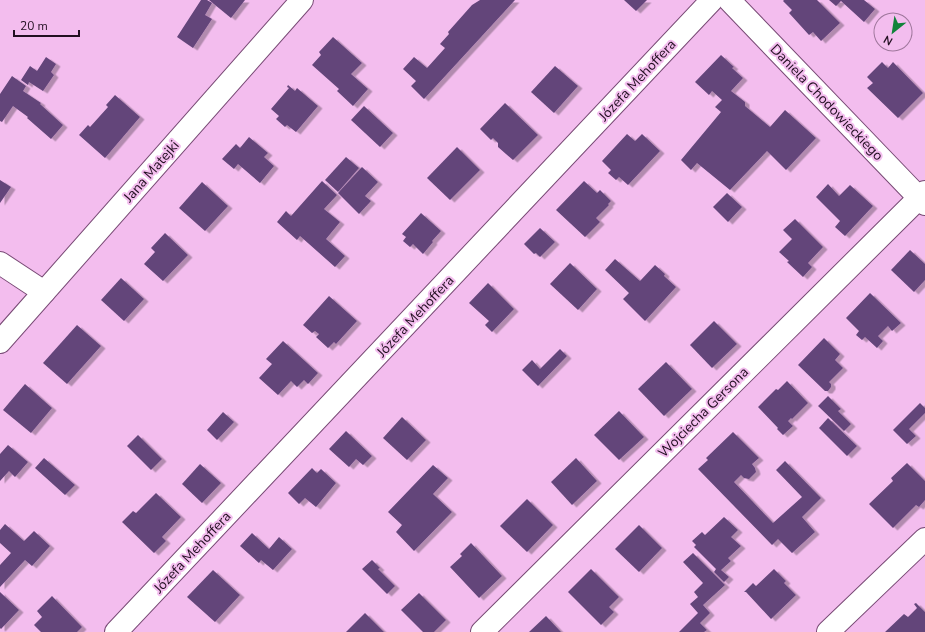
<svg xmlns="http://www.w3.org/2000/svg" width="925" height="632" font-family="'Nunito Sans',sans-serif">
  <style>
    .building { fill: #63457a; filter: url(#shadow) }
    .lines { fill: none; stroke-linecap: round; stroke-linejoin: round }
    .street-casing { stroke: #784a75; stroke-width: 24 }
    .secondary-casing { stroke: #784a75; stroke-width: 24 }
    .street { stroke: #fff; stroke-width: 22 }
    .secondary { stroke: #fff; stroke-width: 22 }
    .labels { text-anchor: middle; stroke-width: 4; stroke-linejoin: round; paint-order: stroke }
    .street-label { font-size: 14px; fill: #220f21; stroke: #f3bdee }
  </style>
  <defs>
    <filter id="shadow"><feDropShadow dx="4.5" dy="2.5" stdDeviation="0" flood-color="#0004"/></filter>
  </defs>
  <rect width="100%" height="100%" fill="#f3bdee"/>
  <g class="building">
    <path d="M 201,0 L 207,0 L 212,3 L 205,15 L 212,19 L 193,48 L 177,37 Z"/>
    <path d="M 209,0 L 245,0 L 231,18 Z"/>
    <path d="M 480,0 L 515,0 L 424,99 L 411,86 L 416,81 L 403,69 L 414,57 L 427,68 L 445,48 L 440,44 L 449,34 L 448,32 L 472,5 Z"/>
    <path d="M 624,0 L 647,0 L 636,11 Z"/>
    <path d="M 784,0 L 817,0 L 840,23 L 821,41 L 813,32 L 809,35 L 789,13 L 792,10 L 783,1 Z"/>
    <path d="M 829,0 L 864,0 L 875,9 L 864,22 L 841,1 L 836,6 Z"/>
    <path d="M 333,37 L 362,63 L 351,74 L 368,89 L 353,106 L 337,91 L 339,89 L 312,65 L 321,55 L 319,52 Z"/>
    <path d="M 721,55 L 734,67 L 732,68 L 743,78 L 731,91 L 745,102 L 745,106 L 770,127 L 785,110 L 816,138 L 786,170 L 767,151 L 730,190 L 697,163 L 691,170 L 681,160 L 721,112 L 715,107 L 722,100 L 712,91 L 709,95 L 695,82 Z"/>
    <path d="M 46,57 L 56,64 L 51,72 L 54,75 L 43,91 L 29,82 L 28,85 L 21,80 L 30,66 L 37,71 Z"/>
    <path d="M 882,62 L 888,68 L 893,62 L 923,93 L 898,118 L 867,88 L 873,83 L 867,77 Z"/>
    <path d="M 555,66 L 578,86 L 554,113 L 531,92 Z"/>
    <path d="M 12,76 L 26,86 L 23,91 L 41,103 L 40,104 L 63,125 L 51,139 L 27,118 L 28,117 L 13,106 L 2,122 L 0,121 L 0,94 Z"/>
    <path d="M 288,85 L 295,91 L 297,88 L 318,106 L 296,132 L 287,125 L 285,127 L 276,119 L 279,116 L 271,109 L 289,88 L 287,87 Z"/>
    <path d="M 115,95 L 140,117 L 105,158 L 79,135 L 88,125 L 90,127 L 108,107 L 106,105 Z"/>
    <path d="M 505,103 L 538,135 L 513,160 L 498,147 L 498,143 L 493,138 L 491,140 L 480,129 Z"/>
    <path d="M 364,106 L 393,133 L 380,147 L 351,120 Z"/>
    <path d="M 627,134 L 635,141 L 642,134 L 660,151 L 628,185 L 619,177 L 616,180 L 608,173 L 611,170 L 602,161 Z"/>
    <path d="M 249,137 L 268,153 L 264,157 L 274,166 L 260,183 L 238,164 L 234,169 L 222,159 L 236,144 L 240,148 Z"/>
    <path d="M 457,147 L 480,170 L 450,200 L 427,178 Z"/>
    <path d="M 346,157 L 359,168 L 338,192 L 325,180 Z"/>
    <path d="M 362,167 L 378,182 L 365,196 L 371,201 L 359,214 L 338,193 Z"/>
    <path d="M 0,180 L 11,187 L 0,203 Z"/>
    <path d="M 322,181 L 337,195 L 324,209 L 340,222 L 326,239 L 345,256 L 335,267 L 300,236 L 297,240 L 277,222 L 286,211 L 291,216 Z"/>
    <path d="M 584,181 L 597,193 L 600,190 L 611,201 L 608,204 L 609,205 L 596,218 L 600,222 L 585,237 L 556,210 Z"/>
    <path d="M 202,182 L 228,206 L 205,231 L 179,208 Z"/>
    <path d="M 828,184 L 839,196 L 850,185 L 873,206 L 845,236 L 835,227 L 840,221 L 816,197 Z"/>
    <path d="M 727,193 L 742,207 L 728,222 L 713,207 Z"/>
    <path d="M 421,213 L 441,231 L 432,241 L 433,242 L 423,254 L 413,244 L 410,247 L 403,241 L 406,237 L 402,234 Z"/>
    <path d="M 795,219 L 823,247 L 808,263 L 812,267 L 803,277 L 787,262 L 789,261 L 779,252 L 792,239 L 783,230 Z"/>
    <path d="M 540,228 L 555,242 L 540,257 L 536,253 L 534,254 L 524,244 Z"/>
    <path d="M 165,233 L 188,255 L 163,281 L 144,264 L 155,252 L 151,248 Z"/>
    <path d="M 910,250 L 925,264 L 925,280 L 914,292 L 891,270 Z"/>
    <path d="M 615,259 L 640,281 L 655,265 L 665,274 L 664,276 L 676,287 L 645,321 L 623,299 L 629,293 L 605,270 Z"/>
    <path d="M 570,263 L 597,289 L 578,310 L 550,284 Z"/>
    <path d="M 121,278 L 144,299 L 124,321 L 101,300 Z"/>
    <path d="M 488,283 L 514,309 L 492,332 L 485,325 L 489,321 L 469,303 Z"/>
    <path d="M 870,293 L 901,323 L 892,331 L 888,326 L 878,336 L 883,341 L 877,348 L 865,337 L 862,340 L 856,335 L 859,331 L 846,318 Z"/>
    <path d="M 329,296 L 357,321 L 336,344 L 334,342 L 328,348 L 316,337 L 319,334 L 315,331 L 312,333 L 303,325 Z"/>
    <path d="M 714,321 L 737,344 L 712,368 L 690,345 Z"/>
    <path d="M 77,325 L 101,346 L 67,384 L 43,363 Z"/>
    <path d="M 824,338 L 840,354 L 835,360 L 843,368 L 829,382 L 831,384 L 831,387 L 828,391 L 825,391 L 798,365 Z"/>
    <path d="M 283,341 L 318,373 L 308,384 L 304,380 L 297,387 L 291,381 L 278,395 L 259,378 L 272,364 L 266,359 Z"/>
    <path d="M 560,349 L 567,356 L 538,386 L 522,370 L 532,360 L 540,369 Z"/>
    <path d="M 666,362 L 692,389 L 664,416 L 638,389 Z"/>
    <path d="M 787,381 L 808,403 L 792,419 L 791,418 L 788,421 L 793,426 L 783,435 L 777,429 L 778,428 L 758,407 L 776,389 L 778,390 Z"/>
    <path d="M 25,384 L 52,408 L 31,433 L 3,410 Z"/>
    <path d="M 828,396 L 841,409 L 838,411 L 851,424 L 844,431 L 818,406 Z"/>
    <path d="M 920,403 L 925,408 L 925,413 L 909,429 L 916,436 L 907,444 L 893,430 Z"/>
    <path d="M 619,411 L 644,437 L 619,460 L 594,435 Z"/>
    <path d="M 223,412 L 234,422 L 217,440 L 207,430 Z"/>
    <path d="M 402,417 L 426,440 L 407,460 L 383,438 Z"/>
    <path d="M 828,418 L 857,446 L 847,456 L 819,428 Z"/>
    <path d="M 346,431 L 372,456 L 363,465 L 356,459 L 349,467 L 329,449 Z"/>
    <path d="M 733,432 L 759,458 L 752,464 L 755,468 L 756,472 L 749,479 L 744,478 L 741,475 L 734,482 L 773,523 L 802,497 L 776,470 L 785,461 L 821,498 L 802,517 L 815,532 L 792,553 L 778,539 L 772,545 L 698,469 L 708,460 L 706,458 Z"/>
    <path d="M 138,435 L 162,459 L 151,470 L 127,446 Z"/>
    <path d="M 8,445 L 28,462 L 15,477 L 9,471 L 0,481 L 0,454 Z"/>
    <path d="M 44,458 L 75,485 L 65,495 L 35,468 Z"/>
    <path d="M 576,458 L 597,481 L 572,505 L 551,482 Z"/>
    <path d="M 907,463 L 925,481 L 925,500 L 919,507 L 916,505 L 893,528 L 869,504 L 893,481 L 891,478 Z"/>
    <path d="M 200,464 L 221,483 L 202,503 L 182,484 Z"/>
    <path d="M 433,465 L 448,478 L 433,494 L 452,512 L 414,551 L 396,532 L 402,525 L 388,512 Z"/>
    <path d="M 312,468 L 317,473 L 321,469 L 336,483 L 316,507 L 305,498 L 299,504 L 288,493 Z"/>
    <path d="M 156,493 L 181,517 L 162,537 L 166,541 L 154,553 L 122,522 L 133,511 L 136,513 Z"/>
    <path d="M 527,499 L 553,525 L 527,552 L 500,526 Z"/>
    <path d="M 724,517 L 738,530 L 731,537 L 741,546 L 728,558 L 731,561 L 721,570 L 729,577 L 724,582 L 714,572 L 716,569 L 694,547 L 696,545 L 692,541 L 702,532 L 705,535 Z"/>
    <path d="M 5,524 L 24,541 L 34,531 L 50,546 L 32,566 L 25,560 L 0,587 L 0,565 L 11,553 L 0,543 L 0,530 Z"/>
    <path d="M 639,525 L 662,548 L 639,572 L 615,549 Z"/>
    <path d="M 252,533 L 269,549 L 279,537 L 292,549 L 273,570 L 261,560 L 259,563 L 240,546 Z"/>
    <path d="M 471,543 L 502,576 L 479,598 L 450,567 L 462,556 L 460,554 Z"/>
    <path d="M 693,553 L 725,585 L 703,605 L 710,613 L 700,623 L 707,630 L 704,632 L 679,632 L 698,613 L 690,604 L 698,597 L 694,592 L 703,583 L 683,562 Z"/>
    <path d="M 372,560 L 380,568 L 378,569 L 395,586 L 387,594 L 362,569 Z"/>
    <path d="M 591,569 L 619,597 L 609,607 L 614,612 L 601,625 L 568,592 Z"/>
    <path d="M 774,569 L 786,581 L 784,583 L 796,595 L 771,619 L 746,592 L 744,592 L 753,583 L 756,586 Z"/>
    <path d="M 213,570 L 240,595 L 215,622 L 187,597 Z"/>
    <path d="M 0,592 L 19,610 L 1,629 L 0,628 Z"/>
    <path d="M 419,593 L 446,620 L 434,632 L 423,632 L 401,610 Z"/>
    <path d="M 52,596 L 82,627 L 77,632 L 41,632 L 34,625 L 42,617 L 37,611 Z"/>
    <path d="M 916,603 L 925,612 L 925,632 L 885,632 L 904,614 L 908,617 L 917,608 L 914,604 Z"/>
    <path d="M 365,613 L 384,632 L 346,632 Z"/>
    <path d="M 546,616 L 561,632 L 529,632 Z"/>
  </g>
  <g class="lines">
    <defs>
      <g id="street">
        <path d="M 729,0 L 925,204"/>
        <path d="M 0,263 L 44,292"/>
        <path d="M 116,632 L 712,0"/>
        <path d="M 482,632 L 925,192"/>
        <path d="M 828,632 L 925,539"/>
      </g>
      <path id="secondary" d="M 0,342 L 302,0"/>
    </defs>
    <use href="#street" class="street-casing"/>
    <use href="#secondary" class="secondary-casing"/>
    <use href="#street" class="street"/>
    <use href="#secondary" class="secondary"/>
  </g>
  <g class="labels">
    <g class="street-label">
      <text transform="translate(637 80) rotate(-47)" y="5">Józefa Mehoffera</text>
      <text transform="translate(827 102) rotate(46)" y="5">Daniela Chodowieckiego</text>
      <text transform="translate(151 171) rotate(-49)" y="5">Jana Matejki</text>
      <text transform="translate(415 316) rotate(-47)" y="5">Józefa Mehoffera</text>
      <text transform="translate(703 412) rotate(-45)" y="5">Wojciecha Gersona</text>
      <text transform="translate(192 552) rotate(-47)" y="5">Józefa Mehoffera</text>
    </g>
  </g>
  <g transform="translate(893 32) rotate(210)"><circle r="19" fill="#f3bdee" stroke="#9f779c"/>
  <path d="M0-3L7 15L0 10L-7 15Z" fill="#11833a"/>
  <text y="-6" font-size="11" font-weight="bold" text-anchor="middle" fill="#220f21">N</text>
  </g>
  <path d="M14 30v6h65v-6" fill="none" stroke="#220f21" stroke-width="2"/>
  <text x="20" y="30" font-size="12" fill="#220f21" stroke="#f3bdee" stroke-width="3" paint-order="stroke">20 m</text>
</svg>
